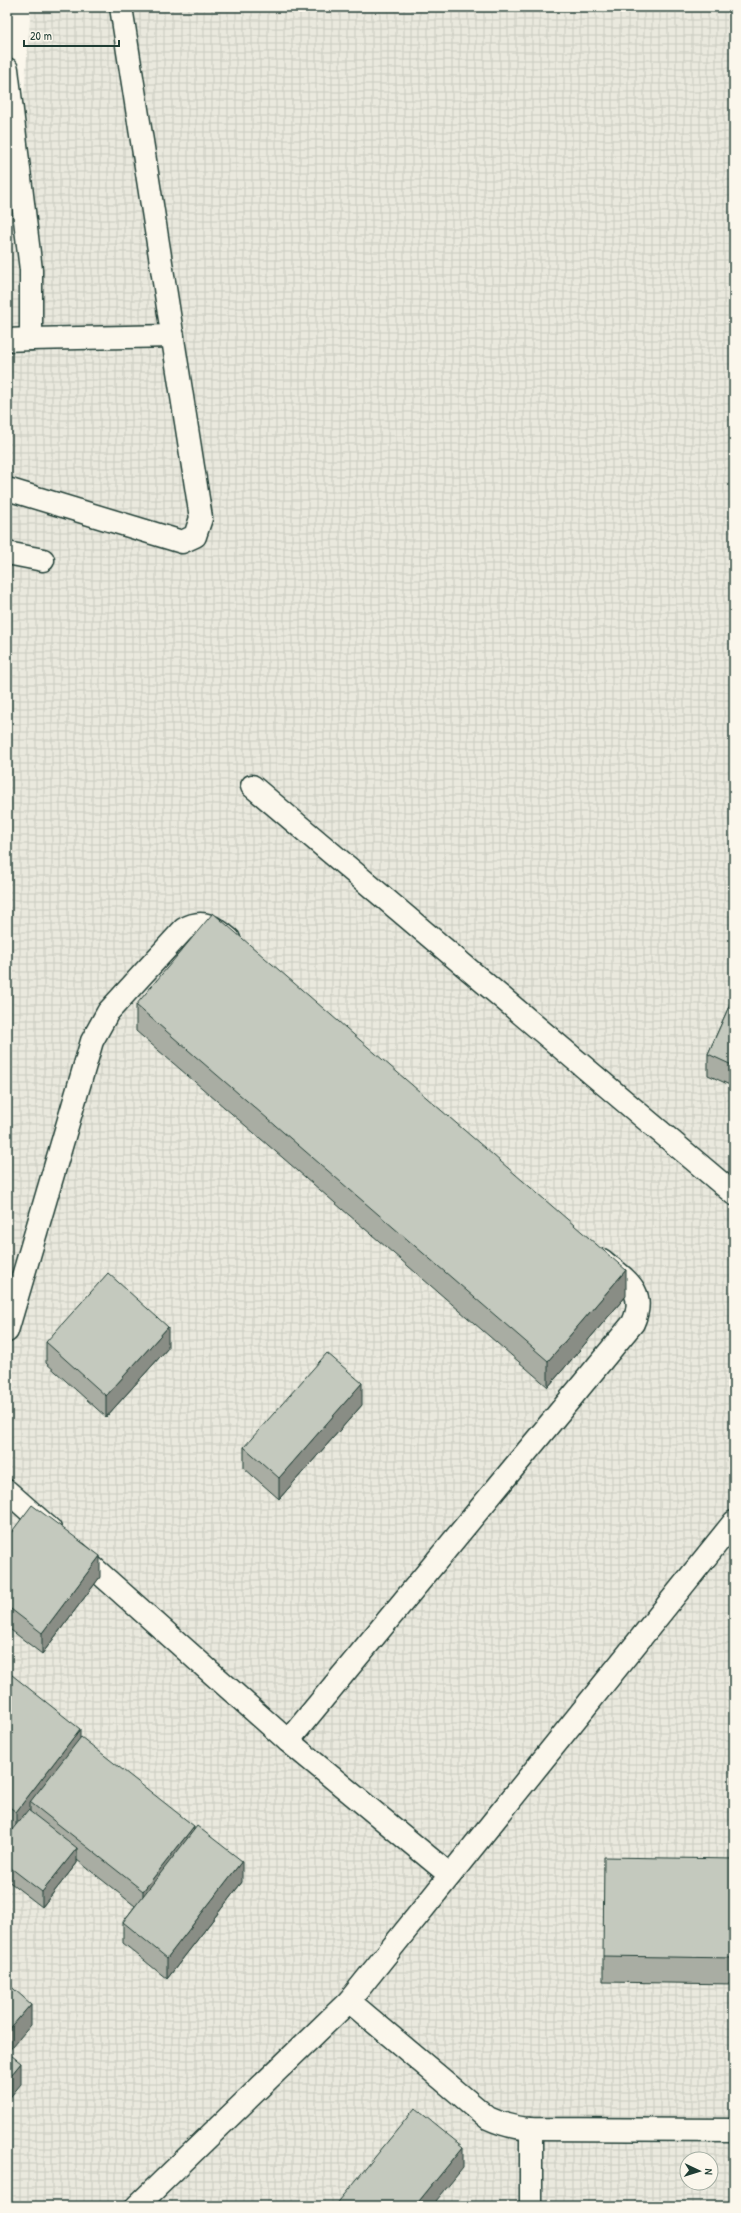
<svg xmlns="http://www.w3.org/2000/svg" width="741" height="2213" font-family="'Patrick Hand',sans-serif">
  <style>
    .industrial { fill: url(#industrial-grid); fill-rule: evenodd }
    .lines { fill: none; stroke-linecap: round; stroke-linejoin: round }
    .minor-casing { stroke: #1f3d34; stroke-width: 25 }
    .minor { stroke: #fbf7ec; stroke-width: 22 }
    .wall { fill: #a9ada3; stroke: #1f3d34 }
    .shaded-wall { fill: #898d85; stroke: #1f3d34 }
    .building { fill: #c4c9be; stroke: #1f3d34 }
  </style>
  <defs>
    <pattern id="industrial-grid" width="8" height="8" patternUnits="userSpaceOnUse"><rect width="8" height="8" fill="#eae9de"/><path d="M0 4h8M4 0v8" fill="none" stroke="#c8c9bf"/></pattern>
  </defs>
  <rect width="100%" height="100%" fill="#fbf7ec"/>
  <filter id="ink" filterUnits="userSpaceOnUse"><feTurbulence type="fractalNoise" baseFrequency=".025" numOctaves="2"/><feDisplacementMap in="SourceGraphic" scale="8" xChannelSelector="R" yChannelSelector="G"/><feConvolveMatrix kernelMatrix="1 2 1 2 8 2 1 2 1" color-interpolation-filters="sRGB"/></filter>
  <g filter="url(#ink)">
    <path class="industrial" d="M 31,7 L 734,7 L 734,2206 L 7,2206 L 7,305 ZM 687,2159 L 711,2159 L 711,2183 L 687,2183 Z"/>
    <g class="lines">
      <defs>
        <g id="minor">
          <path d="M 7,69 L 31,270 L 31,339 L 7,340"/>
          <path d="M 31,339 L 173,336"/>
          <path d="M 7,489 L 182,542 L 195,536 L 201,518 L 121,7"/>
          <path d="M 7,553 L 43,560"/>
          <path d="M 252,786 L 734,1194"/>
          <path d="M 7,1331 L 92,1041 L 108,1012 L 184,929 C 203,918 215,927 229,939"/>
          <path d="M 7,1491 L 50,1529"/>
          <path d="M 77,1553 L 288,1741 L 450,1875"/>
          <path d="M 288,1741 L 633,1323 C 648,1290 625,1280 602,1260"/>
          <path d="M 349,2001 L 488,2118 C 503,2125 515,2128 531,2129 L 734,2130"/>
          <path d="M 137,2206 L 349,2001 L 734,1522"/>
          <path d="M 531,2206 L 531,2129"/>
        </g>
      </defs>
      <use href="#minor" class="minor-casing"/>
      <use href="#minor" class="minor"/>
    </g>
    <g class="wall">
      <path d="M 734,995 L 734,1087 L 708,1075 L 708,1054 Z"/>
      <path d="M 136,1005 L 626,1296 L 548,1387 L 136,1031 Z"/>
      <path d="M 46,1342 L 168,1348 L 106,1417 L 46,1363 Z"/>
      <path d="M 362,1405 L 279,1499 L 244,1468 L 244,1447 Z"/>
      <path d="M 7,1538 L 100,1577 L 42,1654 L 7,1627 Z"/>
      <path d="M 7,1671 L 80,1738 L 194,1829 L 242,1882 L 167,1979 L 123,1943 L 123,1922 L 135,1906 L 77,1860 L 77,1863 L 42,1907 L 7,1880 L 7,1836 L 9,1833 L 7,1831 Z"/>
      <path d="M 734,1859 L 734,1984 L 603,1982 L 603,1956 Z"/>
    </g>
    <g class="shaded-wall">
      <path d="M 10,1100 L 10,1115 L 7,1125 L 7,1110 Z"/>
      <path d="M 626,1270 L 626,1296 L 548,1387 L 548,1361 Z"/>
      <path d="M 168,1327 L 168,1348 L 106,1417 L 106,1396 Z"/>
      <path d="M 362,1383 L 362,1405 L 279,1499 L 279,1478 Z"/>
      <path d="M 100,1556 L 100,1577 L 42,1654 L 42,1633 Z"/>
      <path d="M 80,1729 L 80,1755 L 30,1802 L 30,1820 L 16,1838 L 16,1812 Z"/>
      <path d="M 194,1826 L 194,1847 L 143,1912 L 143,1891 Z"/>
      <path d="M 77,1848 L 77,1863 L 42,1907 L 42,1892 Z"/>
      <path d="M 242,1861 L 242,1882 L 167,1979 L 167,1958 Z"/>
      <path d="M 31,2004 L 31,2025 L 7,2053 L 7,2032 Z"/>
      <path d="M 21,2063 L 21,2084 L 7,2101 L 7,2080 Z"/>
      <path d="M 463,2147 L 463,2168 L 432,2206 L 415,2206 Z"/>
    </g>
    <g class="building">
      <path d="M 213,913 L 626,1270 L 548,1361 L 136,1005 Z"/>
      <path d="M 734,995 L 734,1066 L 708,1054 Z"/>
      <path d="M 7,1099 L 10,1100 L 7,1110 Z"/>
      <path d="M 108,1273 L 168,1327 L 106,1396 L 46,1342 Z"/>
      <path d="M 327,1353 L 362,1383 L 279,1478 L 244,1447 Z"/>
      <path d="M 32,1505 L 100,1556 L 42,1633 L 7,1606 L 7,1538 Z"/>
      <path d="M 7,1671 L 80,1729 L 16,1812 L 7,1805 Z"/>
      <path d="M 81,1737 L 194,1826 L 143,1891 L 30,1802 Z"/>
      <path d="M 28,1810 L 77,1848 L 42,1892 L 7,1865 L 7,1836 Z"/>
      <path d="M 197,1826 L 242,1861 L 167,1958 L 123,1922 Z"/>
      <path d="M 604,1857 L 734,1859 L 734,1958 L 603,1956 Z"/>
      <path d="M 7,1983 L 31,2004 L 7,2032 Z"/>
      <path d="M 7,2052 L 21,2063 L 7,2080 Z"/>
      <path d="M 415,2108 L 463,2147 L 415,2206 L 335,2206 Z"/>
    </g>
  </g>
  <rect width="741" height="2213" fill="none" stroke="#fbf7ec" stroke-width="24"/>
  <rect x="12" y="12" width="717" height="2189" fill="none" stroke="#1f3d34" stroke-width="1.5" filter="url(#ink)"/>
  <g transform="translate(699 2171) rotate(94)"><circle r="19" fill="#fbf7ec" stroke="#a3ada2"/>
  <path d="M0-3L7 15L0 10L-7 15Z" fill="#1f3d34"/>
  <text y="-6" font-size="11" font-weight="bold" text-anchor="middle" fill="#1f3d34">N</text>
  </g>
  <path d="M24 40v6h95v-6" fill="none" stroke="#1f3d34" stroke-width="2"/>
  <text x="30" y="40" font-size="12" fill="#1f3d34" stroke="#fbf7ec" stroke-width="3" paint-order="stroke">20 m</text>
</svg>
